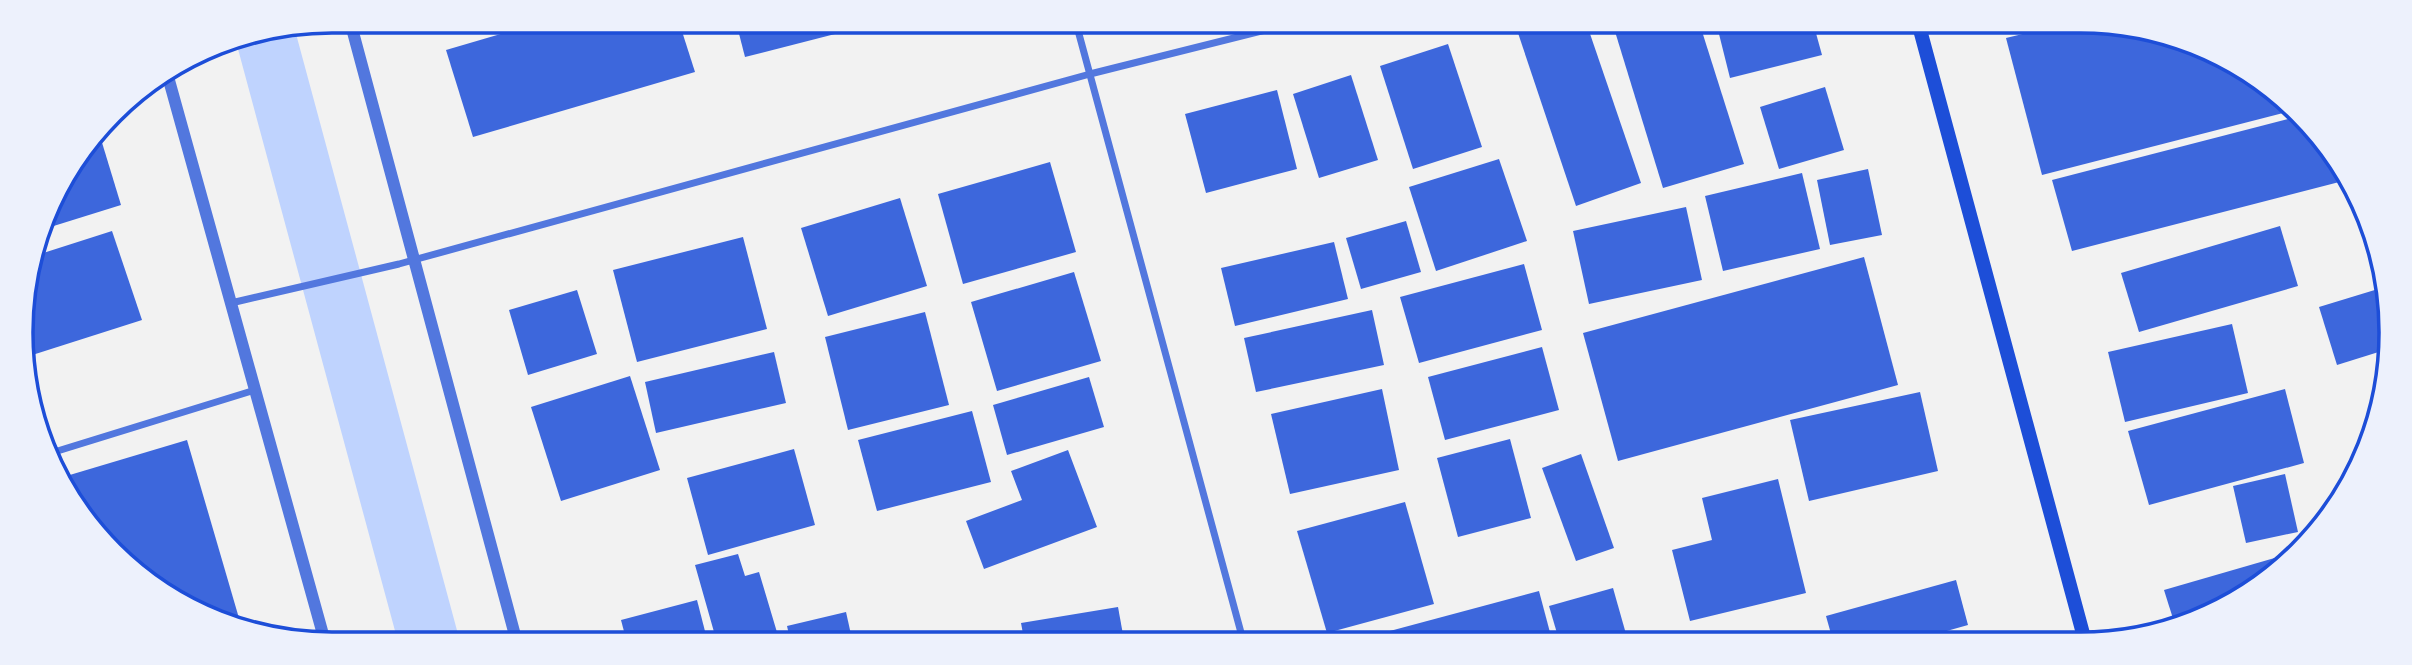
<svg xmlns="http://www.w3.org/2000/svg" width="2412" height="665" font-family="'Sofia Sans Condensed',sans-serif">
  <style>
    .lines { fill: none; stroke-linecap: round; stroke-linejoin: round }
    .canal { stroke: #bfd3fe; stroke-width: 60 }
    .building { fill: #3d67dc }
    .minor { stroke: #5277de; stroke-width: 7 }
    .tertiary { stroke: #5277de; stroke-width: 12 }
    .secondary { stroke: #1d4ed8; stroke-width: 14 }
    .rim { fill: none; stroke: #1d4ed8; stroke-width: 3.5 }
  </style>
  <rect width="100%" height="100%" fill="#f2f2f2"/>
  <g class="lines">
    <path class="canal" d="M 265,34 L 428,638"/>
  </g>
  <g class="building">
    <path d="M 444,21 L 469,21 L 469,22 L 446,29 Z"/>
    <path d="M 541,22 L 679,22 L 695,72 L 473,137 L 446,50 Z"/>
    <path d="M 736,22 L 874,23 L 874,24 L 745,57 Z"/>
    <path d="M 1542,25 L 1587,25 L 1641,183 L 1576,206 L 1518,33 Z"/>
    <path d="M 1613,25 L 1700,25 L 1744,164 L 1663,188 Z"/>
    <path d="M 1717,26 L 1814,26 L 1822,55 L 1730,78 Z"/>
    <path d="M 2051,27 L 2140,27 L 2252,73 L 2291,111 L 2042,175 L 2006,38 Z"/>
    <path d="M 1448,44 L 1482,147 L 1413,169 L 1380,66 Z"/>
    <path d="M 1351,75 L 1378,160 L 1319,178 L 1293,94 Z"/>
    <path d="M 1825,87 L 1844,150 L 1779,169 L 1760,107 Z"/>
    <path d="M 1277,90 L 1297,169 L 1206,193 L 1185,114 Z"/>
    <path d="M 2296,117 L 2338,159 L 2347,180 L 2072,251 L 2052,180 Z"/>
    <path d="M 100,136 L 121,205 L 44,229 L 53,194 Z"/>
    <path d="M 1499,159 L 1527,241 L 1436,271 L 1409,187 Z"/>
    <path d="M 1050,162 L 1076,252 L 963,284 L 938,194 Z"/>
    <path d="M 1868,169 L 1882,235 L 1830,245 L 1817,180 Z"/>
    <path d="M 1802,173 L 1820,249 L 1723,271 L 1705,196 Z"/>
    <path d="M 900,198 L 927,286 L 828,316 L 801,228 Z"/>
    <path d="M 1686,207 L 1702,280 L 1589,304 L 1573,231 Z"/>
    <path d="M 1406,221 L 1421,272 L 1361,289 L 1346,238 Z"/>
    <path d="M 2280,226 L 2298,286 L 2139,332 L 2121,273 Z"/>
    <path d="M 112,231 L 142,320 L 26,357 L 22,312 L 37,255 Z"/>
    <path d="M 743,237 L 767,329 L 637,362 L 613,270 Z"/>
    <path d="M 1334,242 L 1348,299 L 1235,326 L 1221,268 Z"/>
    <path d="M 1864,257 L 1898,385 L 1618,461 L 1583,333 Z"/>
    <path d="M 1524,264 L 1542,330 L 1419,363 L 1400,297 Z"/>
    <path d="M 1074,272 L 1101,361 L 997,391 L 971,302 Z"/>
    <path d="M 2378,289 L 2385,312 L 2385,350 L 2337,365 L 2319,307 Z"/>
    <path d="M 577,290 L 597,354 L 528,375 L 509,310 Z"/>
    <path d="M 1372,310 L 1384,365 L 1256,392 L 1244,338 Z"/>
    <path d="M 925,312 L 949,405 L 848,430 L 825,337 Z"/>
    <path d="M 2232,324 L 2248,393 L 2125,422 L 2108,352 Z"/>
    <path d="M 1542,347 L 1559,410 L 1445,440 L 1428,377 Z"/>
    <path d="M 774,352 L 786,403 L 656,433 L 645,382 Z"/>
    <path d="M 630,376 L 660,470 L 561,501 L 531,407 Z"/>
    <path d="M 1089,377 L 1104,427 L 1007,455 L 993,405 Z"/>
    <path d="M 1382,389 L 1399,470 L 1290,494 L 1271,414 Z"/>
    <path d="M 2285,389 L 2304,463 L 2149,505 L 2128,431 Z"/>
    <path d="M 1920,392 L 1938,471 L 1809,501 L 1790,420 Z"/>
    <path d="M 972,411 L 991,482 L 877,511 L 858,440 Z"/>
    <path d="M 1510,439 L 1531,518 L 1458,537 L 1437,458 Z"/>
    <path d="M 187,440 L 241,625 L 160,592 L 85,522 L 63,477 Z"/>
    <path d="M 794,449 L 815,525 L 708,555 L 687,478 Z"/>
    <path d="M 1068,450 L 1097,527 L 984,569 L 966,521 L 1022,500 L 1011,471 Z"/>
    <path d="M 1581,454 L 1614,548 L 1576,561 L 1542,468 Z"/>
    <path d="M 2285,474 L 2298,532 L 2246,543 L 2233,486 Z"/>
    <path d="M 1778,479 L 1806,593 L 1690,621 L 1672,550 L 1712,540 L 1702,498 Z"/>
    <path d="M 1405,502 L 1434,604 L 1327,633 L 1297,531 Z"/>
    <path d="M 738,554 L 745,576 L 759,572 L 779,639 L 716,639 L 695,565 Z"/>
    <path d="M 2278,557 L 2281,569 L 2217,612 L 2175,625 L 2164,590 Z"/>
    <path d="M 1956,580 L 1968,625 L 1911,641 L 1833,641 L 1826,616 Z"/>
    <path d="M 1613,588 L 1628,641 L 1559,640 L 1549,606 Z"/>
    <path d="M 1539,591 L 1552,640 L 1360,640 L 1360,639 Z"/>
    <path d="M 697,600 L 707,639 L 626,639 L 621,620 Z"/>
    <path d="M 1118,607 L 1124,640 L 1024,639 L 1021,623 Z"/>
    <path d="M 846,612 L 852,639 L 790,639 L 787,626 Z"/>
  </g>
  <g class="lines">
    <g class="minor">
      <path d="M 1076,23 L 1243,640"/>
      <path d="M 231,303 L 399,264 L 1090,74 L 1289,24"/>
      <path d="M 51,453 L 255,390"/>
    </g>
    <g class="tertiary">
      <path d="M 350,21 L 516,639"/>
      <path d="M 167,73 L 324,638"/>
    </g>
    <path class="secondary" d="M 1919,26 L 2085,641"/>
  </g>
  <path d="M0 0H2412V665H0ZM332 33H2080A299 299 0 0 1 2379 332V333A299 299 0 0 1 2080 632H332A299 299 0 0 1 33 333V332A299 299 0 0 1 332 33Z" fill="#edf1fc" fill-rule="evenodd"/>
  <path class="rim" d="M332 33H2080A299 299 0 0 1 2379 332V333A299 299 0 0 1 2080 632H332A299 299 0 0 1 33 333V332A299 299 0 0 1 332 33Z"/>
</svg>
